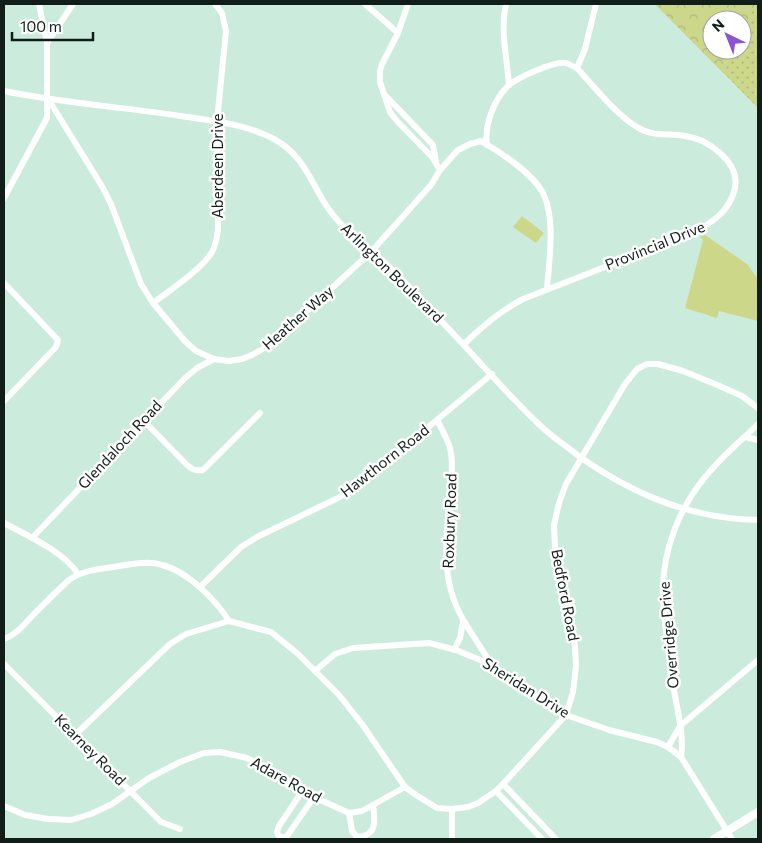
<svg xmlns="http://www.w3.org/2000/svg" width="762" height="843" font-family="Commissioner,sans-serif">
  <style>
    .grass { fill: url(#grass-dots); fill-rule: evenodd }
    .forest { fill: url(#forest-crowns) }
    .park { fill: #cdd789 }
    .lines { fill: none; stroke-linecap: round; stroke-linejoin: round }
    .minor { stroke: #fff; stroke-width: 6 }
    .major { stroke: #fff; stroke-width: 8 }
    .labels { text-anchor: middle; stroke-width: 5; stroke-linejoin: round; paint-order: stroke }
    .street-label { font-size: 15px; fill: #111d18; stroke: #fff }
  </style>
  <defs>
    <pattern id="grass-dots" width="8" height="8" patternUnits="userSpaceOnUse" patternTransform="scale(1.25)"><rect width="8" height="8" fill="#cdd789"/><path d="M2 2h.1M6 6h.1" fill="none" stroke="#afb876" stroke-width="1.8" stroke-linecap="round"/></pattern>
    <pattern id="forest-crowns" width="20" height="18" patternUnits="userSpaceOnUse" patternTransform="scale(1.25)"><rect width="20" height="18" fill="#cdd789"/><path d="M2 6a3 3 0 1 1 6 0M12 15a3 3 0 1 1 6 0" fill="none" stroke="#afb876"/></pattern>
  </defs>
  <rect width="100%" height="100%" fill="#cbebdd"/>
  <path class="grass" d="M 655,4 L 758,4 L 758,108 ZM 712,20 L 742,20 L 742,50 L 712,50 Z"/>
  <path class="forest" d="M 655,4 L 756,4 L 742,33 L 742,20 L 712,20 L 712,50 L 734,50 L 724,73 Z"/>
  <g class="park">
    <path d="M 522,216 L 544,233 L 536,243 L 513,227 Z"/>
    <path d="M 705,235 L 747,264 L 758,279 L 758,321 L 719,311 L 717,318 L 685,308 L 703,240 L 700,237 Z"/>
  </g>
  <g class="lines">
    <g class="minor">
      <path d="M 39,4 L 47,43"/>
      <path d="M 365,4 L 398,33"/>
      <path d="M 408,4 L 398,33 L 382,64 L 380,71 L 380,82 L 390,112 L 397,121 L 432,157 L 440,170"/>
      <path d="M 506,4 C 500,30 507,58 509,85"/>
      <path d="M 577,68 L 585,49 L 596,4"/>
      <path d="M 4,91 C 62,103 122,107 181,116 C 212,121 246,124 274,139 C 312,160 312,195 341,224 C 354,237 368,248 382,260 C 404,280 423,302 443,323 C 477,358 508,396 544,429 C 554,438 566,446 576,454 C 631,494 690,519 758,520"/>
      <path d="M 386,96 L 433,145 L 436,161"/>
      <path d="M 47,97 L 103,188 L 111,204 L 141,284 L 153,303 L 185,341 L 196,351 L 214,359 L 229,361 L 242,359 L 252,355 L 270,345 L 371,252 L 431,185 L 440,170 L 458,150 L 470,144 L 481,141 C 500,152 532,173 543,193 C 556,219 549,261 547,289"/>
      <path d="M 4,198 L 47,118 L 47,43 L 73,4"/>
      <path d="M 4,283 L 58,340 L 56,347 L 4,401"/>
      <path d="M 153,303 C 169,291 202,269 212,252 C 216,245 217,237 218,229 L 217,121 L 226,31 L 222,13 L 215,4"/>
      <path d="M 464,344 C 482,327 500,311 523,299 L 692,233 C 712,223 730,211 735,188 C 740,162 708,139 685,136 C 668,133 652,137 637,127 C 617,115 593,86 577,68 C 573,67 570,64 566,63 C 554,61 519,77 509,85 C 494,98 484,126 487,145"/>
      <path d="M 437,420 C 442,429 447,438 450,448 C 454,464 451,481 450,498 C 447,525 444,555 449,582 C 455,615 475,636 491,664"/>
      <path d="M 144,421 L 187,465 C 193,470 195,471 203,470 L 260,413"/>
      <path d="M 745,437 L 758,440"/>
      <path d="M 4,523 C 28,536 63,551 78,574"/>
      <path d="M 32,538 L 185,378 L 197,368 L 214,359"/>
      <path d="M 200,587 L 241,547 L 257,537 L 338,498 L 354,489 L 492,374"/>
      <path d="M 4,639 C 18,634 26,622 36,612 C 47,601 58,590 69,580 C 81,571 98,569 113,567 C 128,565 147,560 162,565 C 187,571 216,600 229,621 L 271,632 L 297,653 L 339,695 L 362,724 L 405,787 L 416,795 L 437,808 L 452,809 L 468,807 L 478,803 L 496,791 L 503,784 L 566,715 L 573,692 L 576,666 L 575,646 L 555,549 L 554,525 L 559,503 L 566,484 L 625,384 L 637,369 L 647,364 L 658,364 L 683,371 L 715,384 L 742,396 L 758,408"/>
      <path d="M 454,650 L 460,638 L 463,622"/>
      <path d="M 4,664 L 161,822 L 180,829"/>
      <path d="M 315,671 L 335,654 L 353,648 L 429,643 L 456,650 L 485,662 L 566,715 L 609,730 L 657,742 L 668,747 L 681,757 L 732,839"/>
      <path d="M 75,735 L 170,644 L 186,634 L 229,621"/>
      <path d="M 668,747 L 680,726 L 758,660"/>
      <path d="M 681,757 C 685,732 675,703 672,678 C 669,652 664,625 663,598 C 661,551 680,504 712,469 C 726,453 743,439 758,424"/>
      <path d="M 503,784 L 556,839"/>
      <path d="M 303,790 L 279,826 L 277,832 L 278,835 L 282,838 L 287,836 L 314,797"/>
      <path d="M 496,791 L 542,839"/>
      <path d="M 4,806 L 25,815 L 48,819 L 71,820 L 91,814 L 112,804 L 149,778 L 180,762 L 204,753 L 220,752 L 247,758 L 293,783 L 314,797 L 349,813 L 362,811 L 405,787"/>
      <path d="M 349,813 L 352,831 L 357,837 C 378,836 375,820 373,805"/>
      <path d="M 452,839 L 452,809"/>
    </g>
    <path class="major" d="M 714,839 L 758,812"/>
  </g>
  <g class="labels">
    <g class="street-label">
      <text transform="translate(218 166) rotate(-90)" y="5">Aberdeen Drive</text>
      <text transform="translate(655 246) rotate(-22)" y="5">Provincial Drive</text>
      <text transform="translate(392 273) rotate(44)" y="5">Arlington Boulevard</text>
      <text transform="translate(298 318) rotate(-41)" y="5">Heather Way</text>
      <text transform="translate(120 445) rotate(-47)" y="5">Glendaloch Road</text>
      <text transform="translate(385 461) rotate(-38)" y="5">Hawthorn Road</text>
      <text transform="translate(450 521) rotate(-88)" y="5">Roxbury Road</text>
      <text transform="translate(565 595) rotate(79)" y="5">Bedford Road</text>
      <text transform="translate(669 635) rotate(-95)" y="5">Overridge Drive</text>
      <text transform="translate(526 688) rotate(32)" y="5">Sheridan Drive</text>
      <text transform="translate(90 750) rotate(45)" y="5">Kearney Road</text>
      <text transform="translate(286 780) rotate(29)" y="5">Adare Road</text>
    </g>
  </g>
  <rect width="762" height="843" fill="none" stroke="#111d18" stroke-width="10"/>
  <g transform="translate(727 35) rotate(317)"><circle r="24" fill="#ffffff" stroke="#a0a5a3"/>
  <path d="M0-4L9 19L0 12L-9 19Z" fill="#8b55cd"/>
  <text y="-8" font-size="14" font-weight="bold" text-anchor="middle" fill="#111d18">N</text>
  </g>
  <path d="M12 32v8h81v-8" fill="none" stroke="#111d18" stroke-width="2.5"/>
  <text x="20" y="32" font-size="15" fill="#111d18" stroke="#ffffff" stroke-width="4" paint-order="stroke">100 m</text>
</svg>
